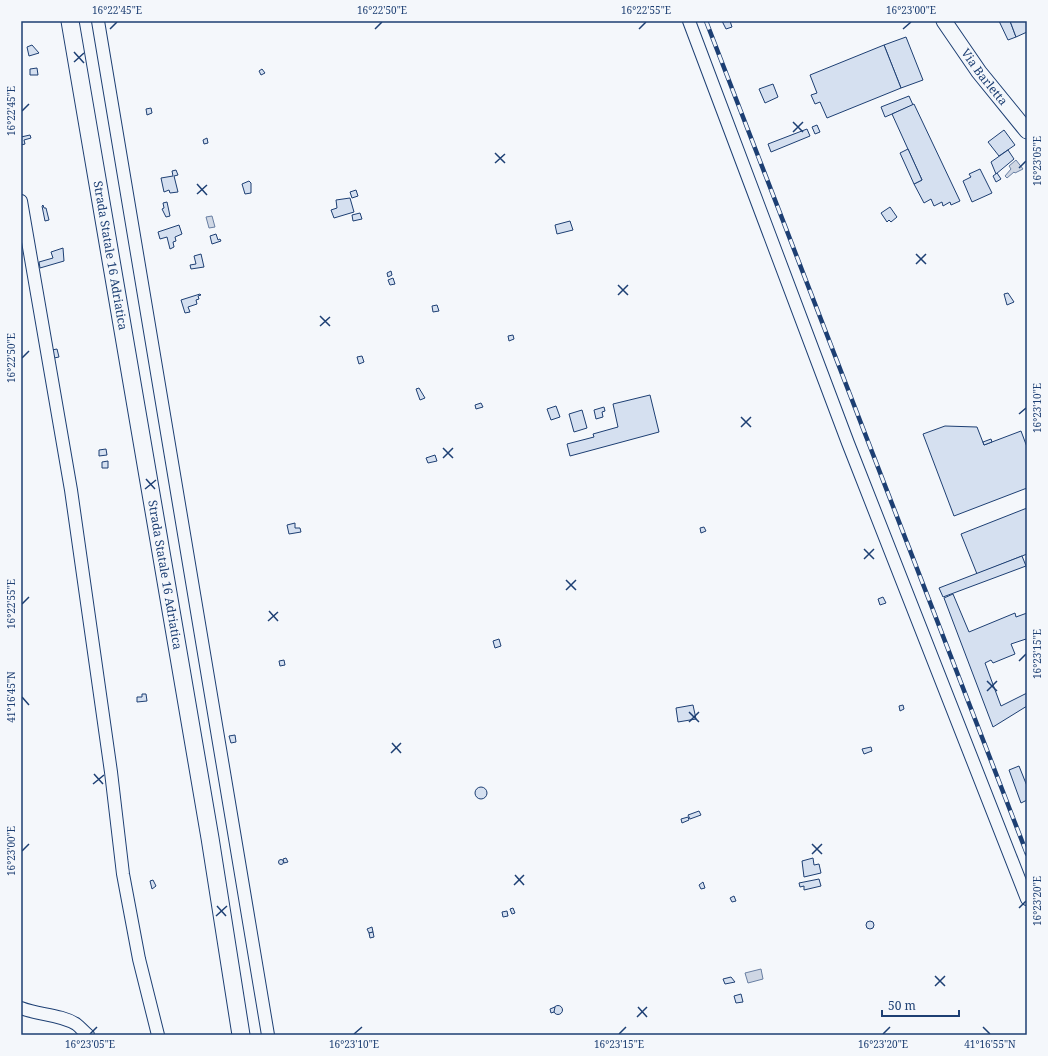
<svg xmlns="http://www.w3.org/2000/svg" width="1048" height="1056" font-family="'Noto Serif',serif">
  <style>
    .water { fill: #cfd7e4; stroke: #687fa3 }
    .building { fill: #d5e0f0; stroke: #1d3f73 }
    .lines { fill: none; stroke-linecap: round; stroke-linejoin: round }
    .minor-casing { stroke: #1d3f73; stroke-width: 14 }
    .major-casing { stroke: #1d3f73; stroke-width: 17 }
    .highway-casing { stroke: #1d3f73; stroke-width: 19 }
    .minor { stroke: #f4f7fb; stroke-width: 12 }
    .major { stroke: #f4f7fb; stroke-width: 15 }
    .highway { stroke: #f4f7fb; stroke-width: 17 }
    .rail-casing { stroke: #1d3f73; stroke-width: 4.5 }
    .rail { stroke: #f4f7fb; stroke-width: 3; stroke-dasharray: 9; stroke-linecap: butt }
    .ticks { fill: none; stroke: #1d3f73; stroke-width: 1.5 }
    .labels { text-anchor: middle; stroke-width: 3; stroke-linejoin: round; paint-order: stroke }
    .street-label { font-size: 12px; fill: #1d3f73; stroke: #f4f7fb }
    .neatline { fill: none; stroke: #1d3f73; stroke-width: 1.5 }
    .ticks-label { font-size: 10px; text-anchor: middle; fill: #1d3f73 }
  </style>
  <rect width="100%" height="100%" fill="#f4f7fb"/>
  <g class="water">
    <path d="M 1016,160 L 1023,169 L 1015,173 L 1014,172 L 1007,178 L 1005,176 L 1011,169 L 1009,166 Z"/>
    <path d="M 212,216 L 215,227 L 209,228 L 206,217 Z"/>
    <path d="M 761,969 L 763,979 L 748,983 L 745,973 Z"/>
  </g>
  <g class="building">
    <path d="M 722,21 L 730,21 L 732,27 L 726,29 Z"/>
    <path d="M 999,21 L 1010,21 L 1016,37 L 1008,40 Z"/>
    <path d="M 1010,21 L 1027,21 L 1027,32 L 1016,37 Z"/>
    <path d="M 906,37 L 923,80 L 901,88 L 884,45 Z"/>
    <path d="M 32,45 L 39,53 L 29,56 L 27,47 Z"/>
    <path d="M 884,45 L 901,88 L 827,118 L 820,102 L 815,104 L 811,95 L 817,93 L 810,75 Z"/>
    <path d="M 37,68 L 38,75 L 30,75 L 30,69 Z"/>
    <path d="M 262,69 L 265,73 L 261,75 L 259,71 Z"/>
    <path d="M 773,84 L 778,97 L 765,103 L 759,89 Z"/>
    <path d="M 909,96 L 913,105 L 885,117 L 881,107 Z"/>
    <path d="M 914,104 L 960,201 L 951,205 L 950,202 L 943,206 L 942,202 L 934,206 L 931,199 L 924,203 L 914,184 L 922,180 L 892,114 Z"/>
    <path d="M 151,108 L 152,113 L 147,115 L 146,109 Z"/>
    <path d="M 817,125 L 820,132 L 815,134 L 812,127 Z"/>
    <path d="M 807,129 L 810,136 L 771,152 L 768,144 Z"/>
    <path d="M 1004,130 L 1015,145 L 999,156 L 988,142 Z"/>
    <path d="M 30,135 L 31,138 L 24,140 L 25,144 L 21,145 L 21,137 Z"/>
    <path d="M 207,138 L 208,143 L 204,144 L 203,140 Z"/>
    <path d="M 908,149 L 922,180 L 914,184 L 900,153 Z"/>
    <path d="M 1008,150 L 1014,159 L 996,174 L 991,162 Z"/>
    <path d="M 980,169 L 992,193 L 972,202 L 963,181 L 971,177 L 969,174 Z"/>
    <path d="M 176,170 L 178,175 L 174,176 L 178,192 L 170,193 L 169,190 L 164,192 L 161,178 L 173,176 L 172,171 Z"/>
    <path d="M 997,173 L 1001,179 L 996,182 L 993,176 Z"/>
    <path d="M 249,181 L 251,183 L 251,193 L 245,194 L 242,184 Z"/>
    <path d="M 356,190 L 358,196 L 352,198 L 350,192 Z"/>
    <path d="M 350,198 L 354,212 L 334,218 L 331,210 L 337,208 L 336,200 Z"/>
    <path d="M 167,202 L 170,216 L 166,217 L 162,209 L 164,208 L 163,203 Z"/>
    <path d="M 43,205 L 44,208 L 46,208 L 49,220 L 45,221 L 42,206 Z"/>
    <path d="M 890,207 L 897,217 L 891,222 L 889,220 L 887,222 L 881,213 Z"/>
    <path d="M 360,213 L 362,219 L 353,221 L 352,215 Z"/>
    <path d="M 570,221 L 573,230 L 557,234 L 555,225 Z"/>
    <path d="M 179,225 L 182,234 L 175,237 L 176,241 L 173,242 L 174,247 L 170,249 L 167,237 L 160,239 L 158,232 Z"/>
    <path d="M 216,234 L 218,240 L 220,239 L 221,241 L 212,244 L 210,236 Z"/>
    <path d="M 63,248 L 64,261 L 40,268 L 39,262 L 53,258 L 51,252 Z"/>
    <path d="M 201,254 L 204,267 L 191,269 L 190,265 L 196,264 L 194,256 Z"/>
    <path d="M 391,271 L 392,275 L 388,277 L 387,273 Z"/>
    <path d="M 393,278 L 395,284 L 390,285 L 388,280 Z"/>
    <path d="M 1008,293 L 1014,302 L 1007,305 L 1004,294 Z"/>
    <path d="M 200,294 L 201,295 L 198,296 L 199,299 L 196,300 L 197,304 L 188,307 L 190,312 L 185,313 L 181,300 Z"/>
    <path d="M 437,305 L 439,311 L 433,312 L 432,306 Z"/>
    <path d="M 513,335 L 514,339 L 509,341 L 508,336 Z"/>
    <path d="M 57,349 L 59,357 L 54,358 L 52,350 Z"/>
    <path d="M 362,356 L 364,362 L 359,364 L 357,357 Z"/>
    <path d="M 419,388 L 425,398 L 420,400 L 416,389 Z"/>
    <path d="M 650,395 L 659,432 L 570,456 L 567,444 L 594,437 L 593,434 L 618,427 L 613,404 Z"/>
    <path d="M 481,403 L 483,407 L 476,409 L 475,405 Z"/>
    <path d="M 556,406 L 560,417 L 551,420 L 547,409 Z"/>
    <path d="M 604,407 L 605,411 L 602,412 L 603,417 L 596,419 L 594,410 Z"/>
    <path d="M 582,410 L 587,428 L 574,432 L 569,414 Z"/>
    <path d="M 945,426 L 977,427 L 984,445 L 1021,431 L 1027,447 L 1027,488 L 954,516 L 923,434 Z"/>
    <path d="M 991,439 L 992,442 L 984,445 L 983,442 Z"/>
    <path d="M 106,449 L 107,455 L 99,456 L 99,450 Z"/>
    <path d="M 435,455 L 437,461 L 428,463 L 426,458 Z"/>
    <path d="M 108,461 L 108,468 L 102,468 L 102,462 Z"/>
    <path d="M 1027,508 L 1027,554 L 977,574 L 961,534 Z"/>
    <path d="M 295,523 L 295,528 L 300,528 L 301,532 L 289,534 L 287,525 Z"/>
    <path d="M 704,527 L 706,531 L 701,533 L 700,528 Z"/>
    <path d="M 1022,556 L 1026,566 L 943,597 L 939,588 Z"/>
    <path d="M 953,594 L 969,632 L 1015,613 L 1016,617 L 1027,613 L 1027,641 L 1026,639 L 1011,644 L 1015,654 L 993,663 L 991,660 L 985,663 L 1001,706 L 1027,693 L 1027,706 L 993,727 L 944,598 Z"/>
    <path d="M 883,597 L 886,603 L 880,605 L 878,599 Z"/>
    <path d="M 499,639 L 501,646 L 495,648 L 493,641 Z"/>
    <path d="M 284,660 L 285,665 L 280,666 L 279,661 Z"/>
    <path d="M 142,694 L 146,694 L 147,701 L 137,702 L 137,697 L 142,697 Z"/>
    <path d="M 693,705 L 696,719 L 678,722 L 676,708 Z"/>
    <path d="M 903,705 L 904,709 L 900,711 L 899,706 Z"/>
    <path d="M 235,735 L 236,742 L 231,743 L 229,736 Z"/>
    <path d="M 871,747 L 872,751 L 864,754 L 862,749 Z"/>
    <path d="M 1019,766 L 1027,786 L 1027,800 L 1021,803 L 1009,770 Z"/>
    <circle cx="481" cy="793" r="6"/>
    <path d="M 699,811 L 701,815 L 690,819 L 688,815 Z"/>
    <path d="M 688,817 L 689,820 L 682,823 L 681,819 Z"/>
    <path d="M 286,858 L 288,862 L 284,863 L 283,859 Z"/>
    <path d="M 813,858 L 814,865 L 819,864 L 821,873 L 804,877 L 802,861 Z"/>
    <circle cx="281" cy="862" r="2.5"/>
    <path d="M 819,879 L 821,886 L 804,890 L 804,886 L 800,887 L 799,883 Z"/>
    <path d="M 153,880 L 156,886 L 152,889 L 150,881 Z"/>
    <path d="M 703,882 L 705,888 L 701,889 L 699,885 Z"/>
    <path d="M 734,896 L 736,901 L 732,902 L 730,898 Z"/>
    <path d="M 513,908 L 515,913 L 512,914 L 510,909 Z"/>
    <path d="M 507,911 L 508,916 L 503,917 L 502,912 Z"/>
    <circle cx="870" cy="925" r="4"/>
    <path d="M 372,927 L 373,932 L 369,933 L 367,929 Z"/>
    <path d="M 373,932 L 374,937 L 370,938 L 369,933 Z"/>
    <path d="M 731,977 L 735,982 L 725,984 L 723,979 Z"/>
    <path d="M 741,994 L 743,1002 L 736,1003 L 734,996 Z"/>
    <circle cx="558" cy="1010" r="4.5"/>
    <path d="M 555,1007 L 554,1012 L 551,1013 L 550,1009 Z"/>
  </g>
  <g class="lines">
    <defs>
      <g id="minor">
        <path d="M 98,21 L 268,1035"/>
        <path d="M 689,21 L 848,443 L 1027,899"/>
        <path d="M 21,201 L 71,490 L 111,772 L 123,874 L 139,959 L 158,1035"/>
        <path d="M 21,1008 C 38,1015 60,1014 76,1024 C 80,1027 84,1032 88,1035"/>
      </g>
      <g id="major">
        <path id="s1" d="M 944,21 L 979,72 L 1027,131"/>
      </g>
      <g id="highway">
        <path id="s2" d="M 70,21 L 210,838 L 241,1035"/>
      </g>
    </defs>
    <use href="#minor" class="minor-casing"/>
    <use href="#major" class="major-casing"/>
    <use href="#highway" class="highway-casing"/>
    <use href="#minor" class="minor"/>
    <use href="#major" class="major"/>
    <use href="#highway" class="highway"/>
    <defs>
      <path id="rail" d="M 706,21 L 1027,854"/>
    </defs>
    <use href="#rail" class="rail-casing"/>
    <use href="#rail" class="rail"/>
  </g>
  <path class="ticks" d="M 110,29 L 117,22M 375,29 L 382,22M 639,29 L 646,22M 903,29 L 911,22M 74,52 L 84,63M 74,62 L 84,53M 22,111 L 29,104M 793,122 L 803,132M 793,132 L 803,122M 495,153 L 505,163M 495,163 L 505,154M 1019,168 L 1026,161M 197,184 L 207,195M 197,194 L 207,185M 916,254 L 926,264M 916,264 L 926,254M 618,285 L 628,295M 618,295 L 628,285M 320,316 L 330,326M 320,326 L 330,317M 22,358 L 29,351M 1019,414 L 1026,408M 741,417 L 751,427M 741,427 L 751,417M 443,448 L 453,458M 443,458 L 453,448M 146,479 L 155,489M 145,489 L 156,480M 864,549 L 874,559M 864,559 L 874,549M 566,580 L 576,590M 566,590 L 576,580M 22,604 L 29,597M 269,611 L 278,621M 268,621 L 278,612M 1019,661 L 1026,654M 987,681 L 997,691M 987,691 L 997,681M 22,697 L 29,705M 689,712 L 699,722M 689,722 L 699,712M 392,743 L 401,753M 391,753 L 401,743M 94,774 L 103,784M 93,784 L 104,775M 812,844 L 822,854M 22,851 L 29,844M 812,854 L 822,844M 515,875 L 524,885M 514,885 L 524,875M 217,906 L 226,916M 1019,908 L 1026,901M 216,916 L 227,906M 935,976 L 945,986M 935,986 L 945,976M 638,1007 L 647,1017M 637,1017 L 647,1007M 983,1027 L 990,1034M 90,1034 L 97,1027M 354,1034 L 362,1027M 619,1034 L 626,1027M 883,1034 L 890,1027"/>
  <g class="labels">
    <g class="street-label">
      <text dy="4" stroke="none"><textPath href="#s1" startOffset="69">Via Barletta</textPath></text>
      <text dy="4" stroke="none"><textPath href="#s2" startOffset="238">Strada Statale 16 Adriatica</textPath></text>
      <text dy="4" stroke="none"><textPath href="#s2" startOffset="562">Strada Statale 16 Adriatica</textPath></text>
    </g>
  </g>
  <rect width="1048" height="1056" fill="none" stroke="#f4f7fb" stroke-width="44"/>
  <path d="M882 1010v6h77v-6" fill="none" stroke="#1d3f73" stroke-width="2"/>
  <text x="888" y="1010" font-size="12" fill="#1d3f73" stroke="#f4f7fb" stroke-width="3" paint-order="stroke">50 m</text>
  <rect x="22" y="22" width="1004" height="1012" class="neatline"/>
  <g class="ticks-label">
    <text x="117" y="14">16°22'45"E</text>
    <text x="382" y="14">16°22'50"E</text>
    <text x="646" y="14">16°22'55"E</text>
    <text x="911" y="14">16°23'00"E</text>
    <text transform="translate(11 111) rotate(-90)" y="4">16°22'45"E</text>
    <text transform="translate(1037 161) rotate(-90)" y="4">16°23'05"E</text>
    <text transform="translate(11 358) rotate(-90)" y="4">16°22'50"E</text>
    <text transform="translate(1037 408) rotate(-90)" y="4">16°23'10"E</text>
    <text transform="translate(11 604) rotate(-90)" y="4">16°22'55"E</text>
    <text transform="translate(1037 654) rotate(-90)" y="4">16°23'15"E</text>
    <text transform="translate(11 697) rotate(-90)" y="4">41°16'45"N</text>
    <text transform="translate(11 851) rotate(-90)" y="4">16°23'00"E</text>
    <text transform="translate(1037 901) rotate(-90)" y="4">16°23'20"E</text>
    <text x="90" y="1048">16°23'05"E</text>
    <text x="354" y="1048">16°23'10"E</text>
    <text x="619" y="1048">16°23'15"E</text>
    <text x="883" y="1048">16°23'20"E</text>
    <text x="990" y="1048">41°16'55"N</text>
  </g>
</svg>
